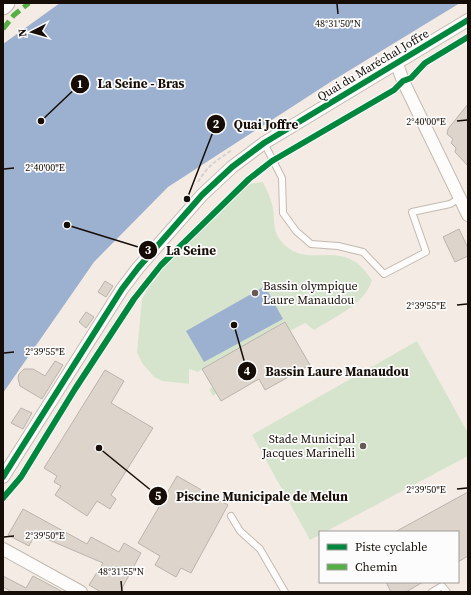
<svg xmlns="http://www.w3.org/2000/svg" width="471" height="595" font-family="'Source Serif 4',serif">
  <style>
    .green { fill: #d7e4cd }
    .water { fill: #9cb0d0 }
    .building { fill: #ddd5cc; stroke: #bbb4ac }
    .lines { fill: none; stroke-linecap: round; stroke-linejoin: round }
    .lane-casing { stroke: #c2bab2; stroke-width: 8 }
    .street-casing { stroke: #c2bab2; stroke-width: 14 }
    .secondary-casing { stroke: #c2bab2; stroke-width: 19 }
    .path { stroke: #d5d2d0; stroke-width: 2; stroke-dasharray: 4 2; stroke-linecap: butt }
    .lane { stroke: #fdfcfb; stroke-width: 6 }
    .street { stroke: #fdfcfb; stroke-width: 12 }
    .secondary { stroke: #fdfcfb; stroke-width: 17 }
    .quiet { stroke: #55b044; stroke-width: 5; stroke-dasharray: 10 5; stroke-linecap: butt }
    .cycleway-casing { stroke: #fcfcfc; stroke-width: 8 }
    .cycleway { stroke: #00873e; stroke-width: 6 }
    .ticks { fill: none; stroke: #160d06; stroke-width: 1.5 }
    .poi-dot { fill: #645b54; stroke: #fcfcfc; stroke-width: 1.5 }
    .labels { text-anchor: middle; stroke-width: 3.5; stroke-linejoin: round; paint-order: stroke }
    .street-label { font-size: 12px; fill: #160d06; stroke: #fcfcfc }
    .poi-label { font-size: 12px; fill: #160d06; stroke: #fcfcfc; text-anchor: start }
    .ticks-label { font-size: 10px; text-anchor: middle; fill: #160d06; stroke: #fcfcfc; stroke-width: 3.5; stroke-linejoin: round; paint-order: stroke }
    .leader { fill: none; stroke: #160d06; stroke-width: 1.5 }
    .callout-dot { fill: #160d06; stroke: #fcfcfc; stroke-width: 1.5 }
    .mark-label { font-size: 12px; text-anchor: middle; font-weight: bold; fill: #fff }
    .callout-label { font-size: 13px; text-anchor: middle; font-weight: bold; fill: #160d06; stroke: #fcfcfc; stroke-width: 3.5; stroke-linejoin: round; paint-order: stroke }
  </style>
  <rect width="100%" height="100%" fill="#f4ece4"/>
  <g class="green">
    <path d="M 263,182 C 267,190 271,199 273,208 C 275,220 272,231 281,241 C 302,266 326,248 350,259 C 360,263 366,272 372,280 C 365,305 334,317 314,330 L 305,323 L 290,331 L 303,353 L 221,401 L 217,393 L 213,396 L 209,389 L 213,387 L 202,369 L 198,372 L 189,369 L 189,384 L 162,381 L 154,377 L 142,363 L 137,352 L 142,299 L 148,288 L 158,271 L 230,198 C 241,188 247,183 263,182 Z"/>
    <path d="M 417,341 L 468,433 L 468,456 L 325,532 L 320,532 L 320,535 L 310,540 L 252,435 Z"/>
  </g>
  <g class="water">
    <path d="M 60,3 L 460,3 L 332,81 L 168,187 L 94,262 L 3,393 L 3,44 Z"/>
    <path d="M 265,286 L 283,319 L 204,362 L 186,331 Z"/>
  </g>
  <g class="building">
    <path d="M 468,104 L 468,166 L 455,152 L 456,148 L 451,143 L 453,139 L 447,134 L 448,129 Z"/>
    <path d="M 459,229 L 468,248 L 468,256 L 455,262 L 443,237 Z"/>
    <path d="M 105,281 L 113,286 L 106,297 L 98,292 Z"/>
    <path d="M 86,312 L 94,317 L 86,328 L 79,322 Z"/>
    <path d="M 285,322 L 310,365 L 265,390 L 259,379 L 221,401 L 202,369 Z"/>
    <path d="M 55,361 L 63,365 L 42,399 L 20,386 L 18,378 L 19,374 L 24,369 L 33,369 L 45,376 Z"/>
    <path d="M 105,370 L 124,381 L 111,403 L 153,428 L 111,495 L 116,499 L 110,509 L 97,501 L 87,516 L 55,495 L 61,486 L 54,482 L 57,476 L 44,468 Z"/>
    <path d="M 21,408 L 32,413 L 23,429 L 11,423 Z"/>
    <path d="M 177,476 L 228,505 L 191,573 L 181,568 L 176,577 L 155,565 L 160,556 L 138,543 Z"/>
    <path d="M 468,492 L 468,556 L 458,562 L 458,532 L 395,532 Z"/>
    <path d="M 23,509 L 87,544 L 91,537 L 119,552 L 124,543 L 141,553 L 120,592 L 101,592 L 89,585 L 103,563 L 35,534 L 29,546 L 8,535 Z"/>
    <path d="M 3,576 L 26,588 L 33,576 L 63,592 L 12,592 L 3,587 Z"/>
    <path d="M 386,582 L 423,582 L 406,592 L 391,592 Z"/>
  </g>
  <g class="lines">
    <defs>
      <g id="lane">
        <path d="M 264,143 L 282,178 L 283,213 L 296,231 L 311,244 L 338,246 L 363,252 L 384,274 L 426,252 L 412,212 L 450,204 L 460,198"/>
        <path d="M 231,516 L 240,531 L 260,549 L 285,592"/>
        <path d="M 432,592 L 442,586 L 447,592"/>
      </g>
      <g id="street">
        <path d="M 397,64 L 403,81 L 468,215"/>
        <path d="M 3,477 L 122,289 L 138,268 L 202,195 L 232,167 L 264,143 L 468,20"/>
        <path d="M 3,549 L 81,592"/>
      </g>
      <path id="secondary" d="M 3,6 L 6,3"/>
    </defs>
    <use href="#lane" class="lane-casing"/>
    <use href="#street" class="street-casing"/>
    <use href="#secondary" class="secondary-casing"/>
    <path class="path" d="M 198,182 C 208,165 216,161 232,150"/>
    <use href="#lane" class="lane"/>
    <use href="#street" class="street"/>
    <use href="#secondary" class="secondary"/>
    <path class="quiet" d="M 3,29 L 14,15 L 29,3"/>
    <defs>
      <g id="cycleway">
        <path d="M 3,477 L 122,289 L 138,268 L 202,195 L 232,167 L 264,143 L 468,20"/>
        <path d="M 3,498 L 21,477 L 75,389 L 134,299 L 161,265 L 249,179 L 272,161 L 394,90 L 403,81 L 411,78 L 425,63 L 468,37"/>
      </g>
    </defs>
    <use href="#cycleway" class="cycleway-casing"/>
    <use href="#cycleway" class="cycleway"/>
  </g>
  <path class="ticks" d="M 337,4 L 338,14M 457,121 L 467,120M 4,169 L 14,168M 457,305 L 467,304M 4,353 L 14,352M 457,489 L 467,488M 4,537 L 14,536M 121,581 L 122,591"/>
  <g class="poi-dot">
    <circle cx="255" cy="293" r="4"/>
    <circle cx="363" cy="446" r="4"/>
  </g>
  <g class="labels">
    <g class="street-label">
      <text transform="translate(373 65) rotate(-31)" y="4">Quai du Maréchal Joffre</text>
    </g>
    <g class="poi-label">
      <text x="263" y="290">Bassin olympique<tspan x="263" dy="14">Laure Manaudou</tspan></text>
      <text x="355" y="443" text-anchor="end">Stade Municipal<tspan x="355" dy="14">Jacques Marinelli</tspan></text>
    </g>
  </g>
  <g class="ticks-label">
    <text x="338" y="27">48°31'50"N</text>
    <text x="426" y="125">2°40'00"E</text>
    <text x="45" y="171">2°40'00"E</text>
    <text x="426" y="309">2°39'55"E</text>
    <text x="45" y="355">2°39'55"E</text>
    <text x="426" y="493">2°39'50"E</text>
    <text x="45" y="539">2°39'50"E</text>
    <text x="121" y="575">48°31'55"N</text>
  </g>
  <path class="leader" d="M41 121L80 84M187 199L216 124M67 225L148 250M234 325L247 371M99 448L158 496"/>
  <g class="callout-dot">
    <circle cx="41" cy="121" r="4"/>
    <circle cx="187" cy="199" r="4"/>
    <circle cx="67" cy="225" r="4"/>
    <circle cx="234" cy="325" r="4"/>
    <circle cx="99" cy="448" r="4"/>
    <circle cx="80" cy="84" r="10"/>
    <circle cx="216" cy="124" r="10"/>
    <circle cx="148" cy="250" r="10"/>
    <circle cx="247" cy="371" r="10"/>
    <circle cx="158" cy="496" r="10"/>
  </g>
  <g class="mark-label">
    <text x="80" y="88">1</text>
    <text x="216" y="128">2</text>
    <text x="148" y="254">3</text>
    <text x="247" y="375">4</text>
    <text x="158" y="500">5</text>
  </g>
  <g class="callout-label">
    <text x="141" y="88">La Seine - Bras</text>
    <text x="266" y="129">Quai Joffre</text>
    <text x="191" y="255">La Seine</text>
    <text x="337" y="376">Bassin Laure Manaudou</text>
    <text x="262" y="501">Piscine Municipale de Melun</text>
  </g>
  <rect width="471" height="595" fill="none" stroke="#160d06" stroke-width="8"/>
  <rect x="319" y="531" width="140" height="52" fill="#fcfcfc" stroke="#a09c9a"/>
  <rect x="327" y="544" width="20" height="6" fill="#00873e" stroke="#a09c9a"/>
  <text x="355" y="551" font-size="12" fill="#160d06">Piste cyclable</text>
  <rect x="327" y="564" width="20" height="6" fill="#55b044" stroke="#a09c9a"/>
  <text x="355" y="571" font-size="12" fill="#160d06">Chemin</text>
  <g transform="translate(32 32) rotate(264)" stroke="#fcfcfc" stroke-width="3" paint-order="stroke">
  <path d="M0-3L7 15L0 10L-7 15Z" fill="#160d06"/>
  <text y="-6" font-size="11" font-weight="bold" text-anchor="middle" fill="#160d06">N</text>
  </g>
</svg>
